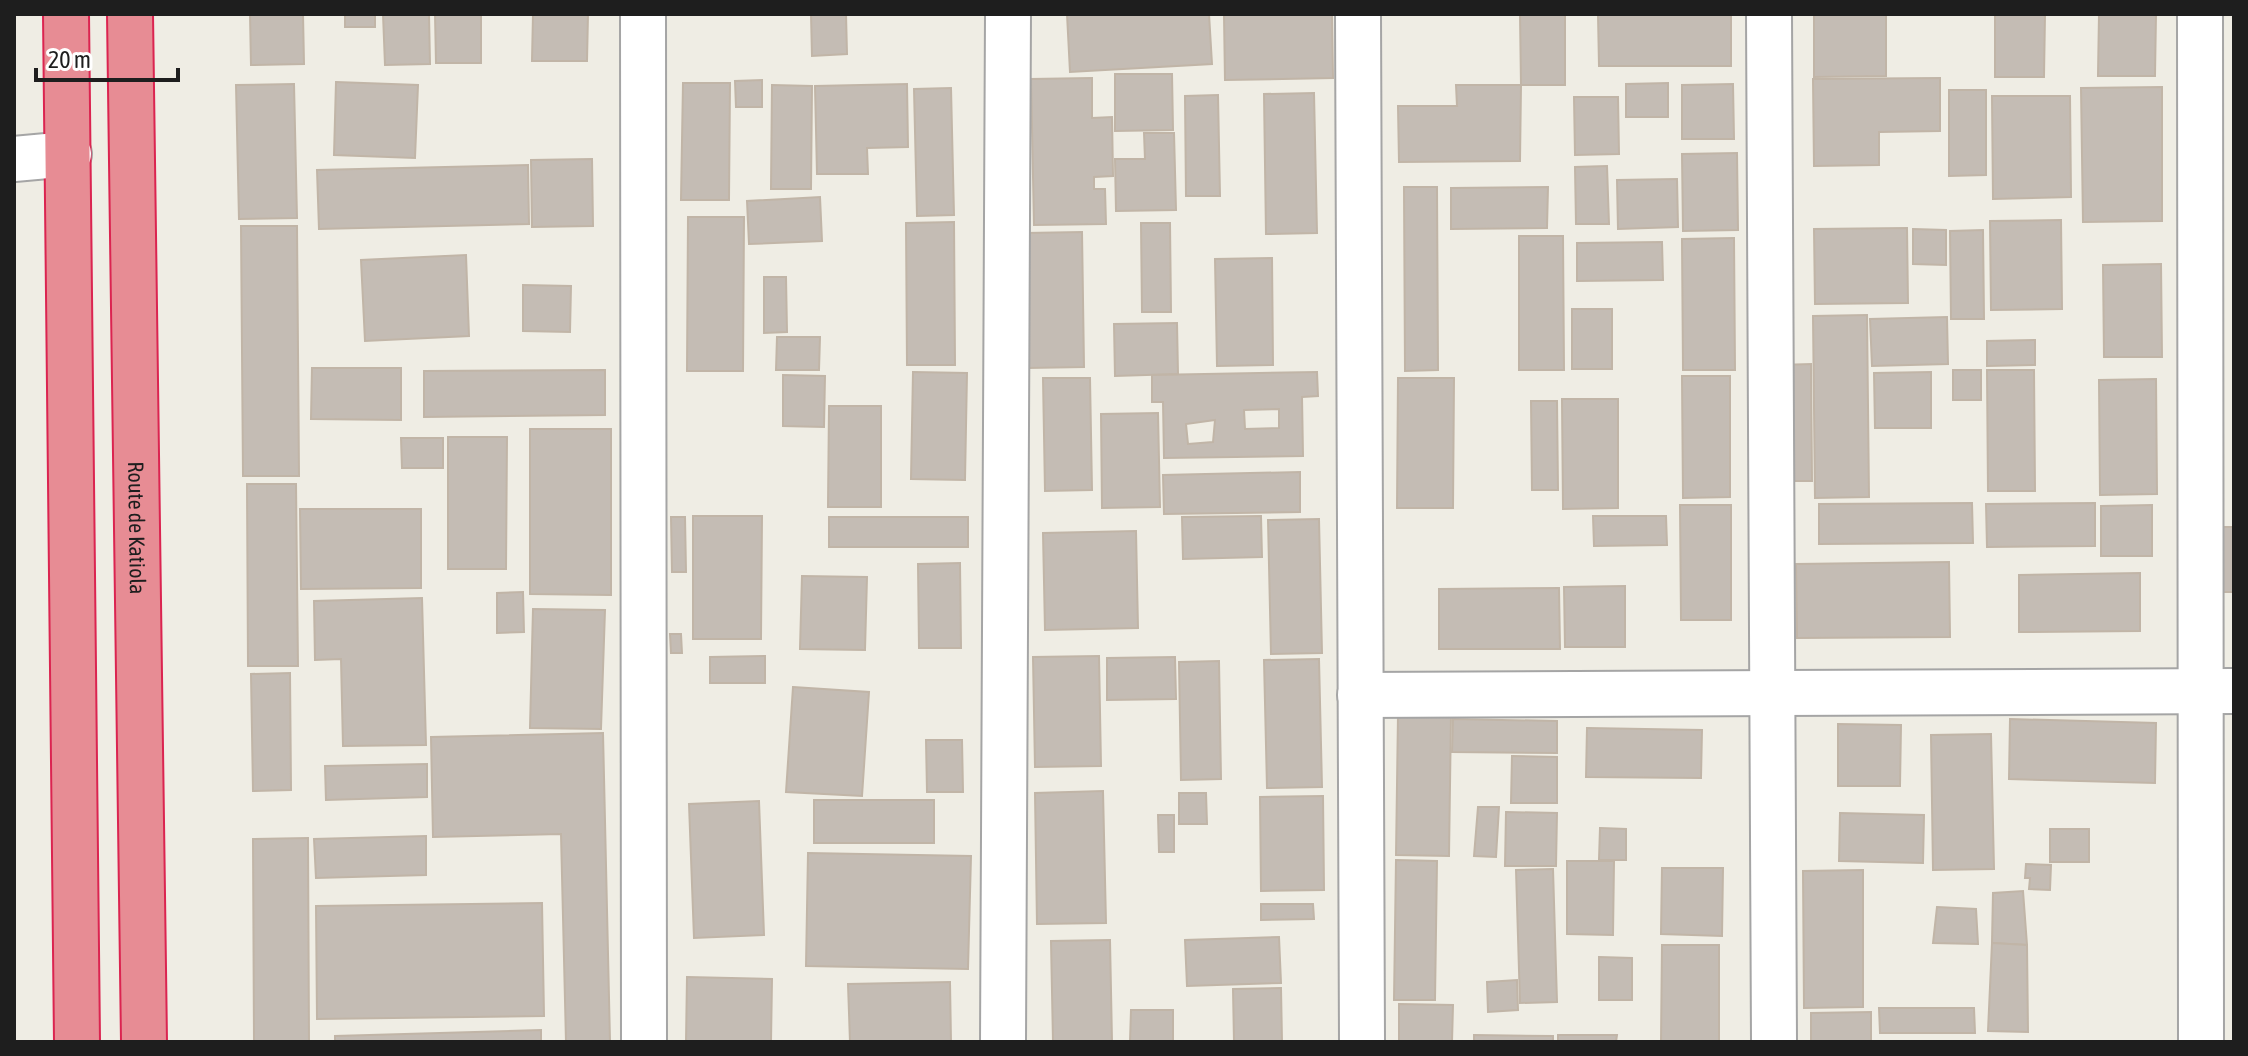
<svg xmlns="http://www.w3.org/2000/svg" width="2248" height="1056" font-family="'Asap Condensed',sans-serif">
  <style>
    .building { fill: #c4bcb4; stroke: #c1b5a7; stroke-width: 2; fill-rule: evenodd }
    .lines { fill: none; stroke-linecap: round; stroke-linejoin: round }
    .minor-casing { stroke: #a5a5a5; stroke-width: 48 }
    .highway-casing { stroke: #db2450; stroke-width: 48 }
    .minor { stroke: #fff; stroke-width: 44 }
    .highway { stroke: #e78c94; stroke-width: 44 }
    .labels { text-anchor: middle; stroke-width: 8; stroke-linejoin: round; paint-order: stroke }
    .street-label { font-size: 22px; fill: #1e1e1e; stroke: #fff }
  </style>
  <rect width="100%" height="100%" fill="#efede4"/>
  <g class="building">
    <path d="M 250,14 L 303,14 L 304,64 L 251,65 Z"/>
    <rect x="345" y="14" width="30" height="13"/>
    <path d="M 383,14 L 429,14 L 430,64 L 385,65 Z"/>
    <path d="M 435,14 L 481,14 L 481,63 L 436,63 Z"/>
    <path d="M 533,14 L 588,14 L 587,61 L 532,61 Z"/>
    <path d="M 811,14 L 846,14 L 847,54 L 812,56 Z"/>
    <path d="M 1067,14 L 1209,14 L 1212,64 L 1070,72 Z"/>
    <path d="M 1332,14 L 1333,78 L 1225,80 L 1224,15 Z"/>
    <path d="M 1520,14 L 1565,14 L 1565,85 L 1521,85 Z"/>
    <path d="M 1598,14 L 1731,14 L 1731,66 L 1599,66 Z"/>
    <path d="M 1814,14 L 1886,14 L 1886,76 L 1814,77 Z"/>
    <path d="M 1995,14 L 2045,14 L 2044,77 L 1995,77 Z"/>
    <path d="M 2099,14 L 2156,14 L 2155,76 L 2098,76 Z"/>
    <path d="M 1115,74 L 1172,74 L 1173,130 L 1115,131 Z"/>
    <path d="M 1092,78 L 1092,118 L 1112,117 L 1113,176 L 1094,177 L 1094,189 L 1105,189 L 1106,224 L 1034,225 L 1031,79 Z"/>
    <path d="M 1940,78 L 1940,131 L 1879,132 L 1879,165 L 1814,166 L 1813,79 Z"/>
    <path d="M 762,80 L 762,107 L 736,107 L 735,81 Z"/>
    <path d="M 336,82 L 418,85 L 415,158 L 334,155 Z"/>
    <path d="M 683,83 L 730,83 L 729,200 L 681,200 Z"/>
    <path d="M 1668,83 L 1668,117 L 1626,117 L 1626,84 Z"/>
    <path d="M 294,84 L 297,218 L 239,219 L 236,85 Z"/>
    <path d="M 907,84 L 908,147 L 867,148 L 868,174 L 817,174 L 815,86 Z"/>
    <path d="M 1733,84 L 1734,139 L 1682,139 L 1682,85 Z"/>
    <path d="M 772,85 L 812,86 L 811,189 L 771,189 Z"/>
    <path d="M 1456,85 L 1521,85 L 1520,161 L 1399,162 L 1398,106 L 1457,106 Z"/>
    <path d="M 2162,87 L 2162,221 L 2083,222 L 2081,88 Z"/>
    <path d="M 951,88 L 954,215 L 917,216 L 914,89 Z"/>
    <path d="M 1949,90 L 1986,90 L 1986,175 L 1949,176 Z"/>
    <path d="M 1314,93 L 1317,233 L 1266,234 L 1264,94 Z"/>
    <path d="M 1218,95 L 1220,196 L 1186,196 L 1185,96 Z"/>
    <path d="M 1992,96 L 2070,96 L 2071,197 L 1993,199 Z"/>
    <path d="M 1574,97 L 1618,97 L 1619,154 L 1575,155 Z"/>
    <path d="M 1144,133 L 1174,133 L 1176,210 L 1116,211 L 1115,159 L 1145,159 Z"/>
    <path d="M 1737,153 L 1738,230 L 1683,231 L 1682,154 Z"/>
    <path d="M 592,159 L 593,226 L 532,227 L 531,160 Z"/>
    <path d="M 528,165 L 529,224 L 319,229 L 317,170 Z"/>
    <path d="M 1607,166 L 1609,224 L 1576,224 L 1575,167 Z"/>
    <path d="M 1677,179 L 1678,227 L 1618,229 L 1617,180 Z"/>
    <path d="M 1404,187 L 1437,187 L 1438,370 L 1405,371 Z"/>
    <path d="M 1548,187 L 1547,228 L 1451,229 L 1451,188 Z"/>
    <path d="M 820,197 L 822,241 L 749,244 L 747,201 Z"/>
    <path d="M 688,217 L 744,217 L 743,371 L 687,371 Z"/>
    <path d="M 2061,220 L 2062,309 L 1991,310 L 1990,221 Z"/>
    <path d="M 954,222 L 955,365 L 907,365 L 906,223 Z"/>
    <path d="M 1141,223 L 1170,223 L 1171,312 L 1142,312 Z"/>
    <path d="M 241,226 L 297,226 L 299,476 L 243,476 Z"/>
    <path d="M 1907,228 L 1908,303 L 1815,304 L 1814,229 Z"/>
    <path d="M 1913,229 L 1946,230 L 1946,265 L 1913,264 Z"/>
    <path d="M 1983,230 L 1984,319 L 1951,319 L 1950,231 Z"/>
    <path d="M 1082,232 L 1084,367 L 1028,368 L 1026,233 Z"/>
    <path d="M 1519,236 L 1563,236 L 1564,370 L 1519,370 Z"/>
    <path d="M 1734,238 L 1735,370 L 1683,370 L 1682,239 Z"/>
    <path d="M 1662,242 L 1663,280 L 1577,281 L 1577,243 Z"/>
    <path d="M 466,255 L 469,336 L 365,341 L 361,260 Z"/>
    <path d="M 1272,258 L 1273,365 L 1217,366 L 1215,259 Z"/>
    <path d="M 2161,264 L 2162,357 L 2104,357 L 2103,265 Z"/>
    <path d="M 764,277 L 786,277 L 787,332 L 764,333 Z"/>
    <path d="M 523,285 L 571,286 L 570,332 L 523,331 Z"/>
    <rect x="1572" y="309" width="40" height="60"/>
    <path d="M 1867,315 L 1869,497 L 1815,498 L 1813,316 Z"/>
    <path d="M 1947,317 L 1948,364 L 1872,366 L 1870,319 Z"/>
    <path d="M 1177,323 L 1178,374 L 1115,376 L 1114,324 Z"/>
    <path d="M 777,337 L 820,337 L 819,370 L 776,370 Z"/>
    <path d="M 2035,340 L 2035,365 L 1987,366 L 1987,341 Z"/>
    <path d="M 1811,364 L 1812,481 L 1776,481 L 1774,365 Z"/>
    <path d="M 312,368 L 401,368 L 401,420 L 311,419 Z"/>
    <path d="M 605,370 L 605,415 L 424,417 L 424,371 Z"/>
    <rect x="1953" y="370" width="28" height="30"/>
    <path d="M 1987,370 L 2034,370 L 2035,491 L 1988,491 Z"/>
    <path d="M 913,372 L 967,373 L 965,480 L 911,479 Z"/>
    <path d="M 1317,372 L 1318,396 L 1302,397 L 1303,456 L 1164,458 L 1163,402 L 1152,402 L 1152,375 ZM 1279,409 L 1279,428 L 1245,429 L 1244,410 ZM 1215,420 L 1213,442 L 1188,444 L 1186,424 Z"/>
    <path d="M 1931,372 L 1931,428 L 1875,428 L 1874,373 Z"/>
    <path d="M 783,375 L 825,376 L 824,427 L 783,426 Z"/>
    <path d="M 1682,376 L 1730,376 L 1730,497 L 1683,498 Z"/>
    <path d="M 1043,378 L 1090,378 L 1092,490 L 1045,491 Z"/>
    <path d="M 1398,378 L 1454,378 L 1453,508 L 1397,508 Z"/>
    <path d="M 2156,379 L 2157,494 L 2100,495 L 2099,380 Z"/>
    <path d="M 1562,399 L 1618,399 L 1618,508 L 1563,509 Z"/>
    <path d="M 1531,401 L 1557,401 L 1558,490 L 1532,490 Z"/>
    <path d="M 829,406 L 881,406 L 881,507 L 828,507 Z"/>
    <path d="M 1158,413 L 1160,507 L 1102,508 L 1101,414 Z"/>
    <path d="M 530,429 L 611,429 L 611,595 L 530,594 Z"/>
    <path d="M 448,437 L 507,437 L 506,569 L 448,569 Z"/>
    <path d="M 401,438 L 443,438 L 443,468 L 402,468 Z"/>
    <path d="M 1300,472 L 1300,512 L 1164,514 L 1163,475 Z"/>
    <path d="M 247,484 L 296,484 L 298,666 L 248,666 Z"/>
    <path d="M 1972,503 L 1973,543 L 1819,544 L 1819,504 Z"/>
    <path d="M 2095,503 L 2095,546 L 1987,547 L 1986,504 Z"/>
    <path d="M 1680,505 L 1731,505 L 1731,620 L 1681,620 Z"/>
    <path d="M 2152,505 L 2152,556 L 2101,556 L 2101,506 Z"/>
    <path d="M 300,509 L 421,509 L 421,588 L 301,589 Z"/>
    <path d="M 693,516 L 762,516 L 761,639 L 693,639 Z"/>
    <path d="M 1261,516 L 1262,557 L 1183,559 L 1182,517 Z"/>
    <path d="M 1593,516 L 1666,516 L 1667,545 L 1594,546 Z"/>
    <path d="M 671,517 L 685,517 L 686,572 L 672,572 Z"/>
    <rect x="829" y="517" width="139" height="30"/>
    <path d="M 1319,519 L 1322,653 L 1271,654 L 1268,520 Z"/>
    <path d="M 2205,527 L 2234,527 L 2234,592 L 2204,592 Z"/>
    <path d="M 1136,531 L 1138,628 L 1045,630 L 1043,533 Z"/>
    <path d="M 1949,562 L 1950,637 L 1797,638 L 1796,564 Z"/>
    <path d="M 960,563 L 961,648 L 919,648 L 918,564 Z"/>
    <path d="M 2140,573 L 2140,631 L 2019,632 L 2019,575 Z"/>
    <path d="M 802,576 L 867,577 L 865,650 L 800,649 Z"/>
    <path d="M 1625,586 L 1625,647 L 1565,647 L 1564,587 Z"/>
    <path d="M 1559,588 L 1560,649 L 1439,649 L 1439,589 Z"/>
    <path d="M 523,592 L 524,632 L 497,633 L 497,593 Z"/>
    <path d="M 422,598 L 426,745 L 343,746 L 341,659 L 315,660 L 314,601 Z"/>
    <path d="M 533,609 L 605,610 L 601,729 L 530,728 Z"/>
    <path d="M 670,634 L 681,634 L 682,653 L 671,653 Z"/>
    <path d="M 765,656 L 765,683 L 710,683 L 710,657 Z"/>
    <path d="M 1099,656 L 1101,766 L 1035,767 L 1033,657 Z"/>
    <path d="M 1175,657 L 1176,699 L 1107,700 L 1107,658 Z"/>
    <path d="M 1319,659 L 1322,787 L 1267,788 L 1264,660 Z"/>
    <path d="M 1219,661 L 1221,779 L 1181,780 L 1179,662 Z"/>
    <path d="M 290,673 L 291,790 L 253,791 L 251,674 Z"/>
    <path d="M 793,687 L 869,692 L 862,796 L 786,792 Z"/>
    <path d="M 1398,715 L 1451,715 L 1449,856 L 1396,855 Z"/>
    <path d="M 1453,719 L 1557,721 L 1557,753 L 1452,752 Z"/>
    <path d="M 2010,719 L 2156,723 L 2155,783 L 2009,779 Z"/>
    <path d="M 1838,724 L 1901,725 L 1900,786 L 1838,786 Z"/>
    <path d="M 1587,728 L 1702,730 L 1701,778 L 1586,777 Z"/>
    <path d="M 603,733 L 610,1042 L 566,1042 L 561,834 L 433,837 L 431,737 Z"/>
    <path d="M 1991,734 L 1994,869 L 1933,870 L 1931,735 Z"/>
    <path d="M 926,740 L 962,740 L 963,792 L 927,792 Z"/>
    <path d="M 1512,756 L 1557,757 L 1557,803 L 1511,803 Z"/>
    <path d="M 427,764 L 427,797 L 326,800 L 325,766 Z"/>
    <path d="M 1103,791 L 1106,923 L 1037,924 L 1035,793 Z"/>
    <path d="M 1179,793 L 1206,793 L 1207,824 L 1179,824 Z"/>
    <path d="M 1323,796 L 1324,890 L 1261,891 L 1260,797 Z"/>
    <rect x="814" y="800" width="120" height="43"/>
    <path d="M 759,801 L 764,935 L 694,938 L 689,804 Z"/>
    <path d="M 1478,807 L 1499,807 L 1496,857 L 1474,856 Z"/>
    <path d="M 1506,812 L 1557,813 L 1556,866 L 1505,866 Z"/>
    <path d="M 1840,813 L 1924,815 L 1923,863 L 1839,861 Z"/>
    <path d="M 1158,815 L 1174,815 L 1174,852 L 1159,852 Z"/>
    <path d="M 1600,828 L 1626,829 L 1626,860 L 1599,860 Z"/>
    <rect x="2050" y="829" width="39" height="33"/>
    <path d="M 426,836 L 426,875 L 316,878 L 314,839 Z"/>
    <path d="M 308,838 L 309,1042 L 254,1042 L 253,839 Z"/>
    <path d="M 808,853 L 971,856 L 968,969 L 806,966 Z"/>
    <path d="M 1396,860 L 1437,861 L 1435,1000 L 1394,1000 Z"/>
    <path d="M 1567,861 L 1614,861 L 1613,935 L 1567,934 Z"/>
    <path d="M 2026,864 L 2051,865 L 2050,890 L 2029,889 L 2030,878 L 2025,878 Z"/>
    <path d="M 1662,868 L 1723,868 L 1722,936 L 1661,934 Z"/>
    <path d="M 1553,869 L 1557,1002 L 1520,1003 L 1516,870 Z"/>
    <path d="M 1863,870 L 1863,1007 L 1804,1008 L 1803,871 Z"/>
    <path d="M 2023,891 L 2027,945 L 1992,943 L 1993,893 Z"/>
    <path d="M 542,903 L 544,1016 L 317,1019 L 316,906 Z"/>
    <path d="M 1261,904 L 1313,904 L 1314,919 L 1261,920 Z"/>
    <path d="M 1937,907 L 1976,909 L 1978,944 L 1933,943 Z"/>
    <path d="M 1279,937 L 1281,983 L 1187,986 L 1185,940 Z"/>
    <path d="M 1110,940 L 1112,1042 L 1053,1042 L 1051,941 Z"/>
    <path d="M 1992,943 L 2027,945 L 2028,1032 L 1988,1031 Z"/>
    <path d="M 1662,945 L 1719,945 L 1719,1042 L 1661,1042 Z"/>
    <path d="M 1599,957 L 1632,958 L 1632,1000 L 1599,1000 Z"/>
    <path d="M 687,977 L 772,979 L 771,1042 L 686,1042 Z"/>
    <path d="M 1517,980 L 1518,1010 L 1488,1012 L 1487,982 Z"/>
    <path d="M 950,982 L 951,1042 L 850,1042 L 848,984 Z"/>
    <path d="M 1281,988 L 1282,1042 L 1234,1042 L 1233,989 Z"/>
    <path d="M 1399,1004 L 1453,1005 L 1452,1042 L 1399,1042 Z"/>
    <path d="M 1879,1008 L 1974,1008 L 1975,1033 L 1880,1033 Z"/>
    <path d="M 1131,1010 L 1173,1010 L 1173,1042 L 1130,1042 Z"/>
    <path d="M 1871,1012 L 1871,1042 L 1811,1042 L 1811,1013 Z"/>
    <path d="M 541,1030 L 541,1042 L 335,1042 L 335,1036 Z"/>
    <path d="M 1474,1035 L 1553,1036 L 1553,1042 L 1474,1042 Z"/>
    <path d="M 1558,1035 L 1617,1035 L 1616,1042 L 1558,1042 Z"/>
  </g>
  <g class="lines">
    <defs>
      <g id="minor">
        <path d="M 643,14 L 644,1042"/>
        <path d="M 1358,14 L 1362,1042"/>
        <path d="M 1769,14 L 1774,1042"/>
        <path d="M 2200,14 L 2201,1042"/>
        <path d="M 14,159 L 69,154"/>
        <path d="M 1360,695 L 2234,691"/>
        <path d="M 1003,1042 L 1008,14"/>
      </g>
      <g id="highway">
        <path d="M 66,14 L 77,1042"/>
        <path id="s1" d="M 130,14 L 144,1042"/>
      </g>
    </defs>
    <use href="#minor" class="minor-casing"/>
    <use href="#highway" class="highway-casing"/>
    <use href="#minor" class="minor"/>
    <use href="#highway" class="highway"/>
  </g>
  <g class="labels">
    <g class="street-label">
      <text dy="8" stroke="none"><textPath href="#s1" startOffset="514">Route de Katiola</textPath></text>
    </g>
  </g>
  <rect width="2248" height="1056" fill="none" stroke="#1e1e1e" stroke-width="32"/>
  <path d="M36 68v12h142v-12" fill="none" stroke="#1e1e1e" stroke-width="4"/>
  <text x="48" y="68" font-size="24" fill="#1e1e1e" stroke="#ffffff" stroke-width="6" paint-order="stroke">20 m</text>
</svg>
